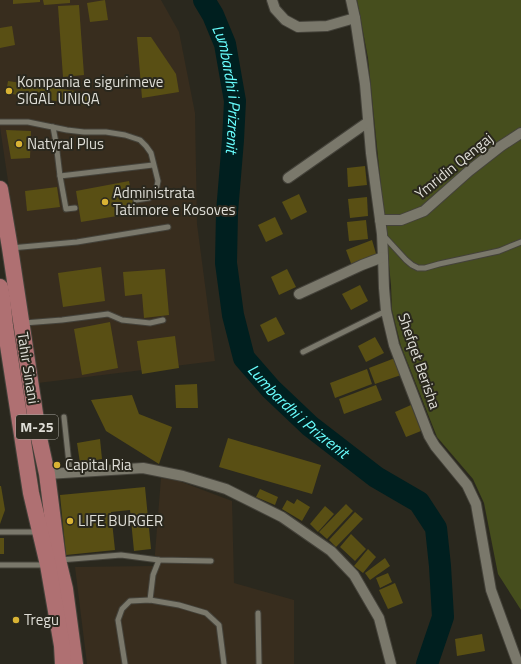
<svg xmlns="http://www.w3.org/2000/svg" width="521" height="664" font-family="'Titillium Web',sans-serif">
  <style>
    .industrial { fill: #382d1e }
    .green { fill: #464e1d }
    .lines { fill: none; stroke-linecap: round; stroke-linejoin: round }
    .river { stroke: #001f1f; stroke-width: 22 }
    .building { fill: #594f14 }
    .service-casing { stroke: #44423a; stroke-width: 7 }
    .minor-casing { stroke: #44423a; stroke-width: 12 }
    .primary-casing { stroke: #44423a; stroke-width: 18 }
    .service { stroke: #7a786b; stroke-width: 5 }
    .minor { stroke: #7a786b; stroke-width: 10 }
    .primary { stroke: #af7072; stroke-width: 16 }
    .poi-dot { fill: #d9b334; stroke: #2a281e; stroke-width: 1.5 }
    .labels { text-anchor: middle; stroke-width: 4; stroke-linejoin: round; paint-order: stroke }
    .shield { fill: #2a281e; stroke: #a9a7a0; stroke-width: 1 }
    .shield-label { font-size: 14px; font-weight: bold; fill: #dfded7 }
    .poi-label { font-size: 15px; fill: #dfded7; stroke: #2a281e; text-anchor: start }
    .street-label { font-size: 15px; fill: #dfded7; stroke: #2a281e }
    .water-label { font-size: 16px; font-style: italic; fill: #68fefe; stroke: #2a281e }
  </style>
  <rect width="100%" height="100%" fill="#2a281e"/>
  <g class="industrial">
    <path d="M 0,0 L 161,0 L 179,32 L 195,113 L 197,224 L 215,361 L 38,383 L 0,127 Z"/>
    <path d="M 161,478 L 179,481 L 232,501 L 234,583 L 294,600 L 294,664 L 87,664 L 75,567 L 154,566 Z"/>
  </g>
  <path class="green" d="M 357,0 L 521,0 L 521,610 L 498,574 L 484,503 L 473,479 L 437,437 L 401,346 L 392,310 L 391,285 L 368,58 Z"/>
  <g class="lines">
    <path class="river" id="s1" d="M 204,0 L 213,15 L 225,44 L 235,101 L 233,140 L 227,212 L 226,263 L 233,315 L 244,358 L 271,389 L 310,426 L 376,477 L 419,502 L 436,528 L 440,566 L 443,617 L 427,664"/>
  </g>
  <g class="building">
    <path d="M 13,0 L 40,0 L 40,2 L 13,4 Z"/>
    <path d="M 43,0 L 70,0 L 70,3 L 44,5 Z"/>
    <path d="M 105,0 L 108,20 L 90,22 L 87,3 Z"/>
    <path d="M 79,5 L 84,75 L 63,77 L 58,6 Z"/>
    <path d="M 12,26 L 15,45 L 0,48 L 0,28 Z"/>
    <path d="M 137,37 L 151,37 L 176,74 L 179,92 L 142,98 Z"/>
    <path d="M 8,81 L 89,93 L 87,106 L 6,93 Z"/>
    <path d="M 6,130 L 31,131 L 30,158 L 11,159 Z"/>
    <path d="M 365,166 L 367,185 L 348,187 L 347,168 Z"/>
    <path d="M 129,181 L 135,213 L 81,222 L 76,191 Z"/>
    <path d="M 57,187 L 60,207 L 27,211 L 25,191 Z"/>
    <path d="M 299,194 L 307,212 L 291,220 L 282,202 Z"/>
    <path d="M 367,197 L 368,216 L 350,218 L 348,199 Z"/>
    <path d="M 275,217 L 283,234 L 266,242 L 258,225 Z"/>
    <path d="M 366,220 L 368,239 L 349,241 L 347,222 Z"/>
    <path d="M 372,240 L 377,257 L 352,266 L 346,250 Z"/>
    <path d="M 101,267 L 105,301 L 63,307 L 58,273 Z"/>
    <path d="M 165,269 L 169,315 L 144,318 L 142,294 L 125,296 L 123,272 Z"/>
    <path d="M 287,269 L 296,287 L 279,295 L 271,277 Z"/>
    <path d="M 360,285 L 368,301 L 351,310 L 342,294 Z"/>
    <path d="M 276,317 L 285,334 L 268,342 L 260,325 Z"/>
    <path d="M 110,322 L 118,368 L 82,375 L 74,329 Z"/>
    <path d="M 175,336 L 179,368 L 142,374 L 137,341 Z"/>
    <path d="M 375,337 L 384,353 L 366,362 L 358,346 Z"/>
    <path d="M 395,358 L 401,375 L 375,384 L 369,368 Z"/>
    <path d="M 367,369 L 372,384 L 335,398 L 330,383 Z"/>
    <path d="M 197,384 L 198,408 L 176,408 L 175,385 Z"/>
    <path d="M 376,385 L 382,400 L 344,414 L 339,399 Z"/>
    <path d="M 132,395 L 139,414 L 172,427 L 159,464 L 106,431 L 91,400 Z"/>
    <path d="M 411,405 L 421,431 L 406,437 L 395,412 Z"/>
    <path d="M 228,438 L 321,465 L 312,494 L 219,467 Z"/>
    <path d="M 100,439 L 102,459 L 80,463 L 77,443 Z"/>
    <path d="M 0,486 L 1,486 L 5,510 L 0,524 Z"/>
    <path d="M 145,487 L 151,549 L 134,551 L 130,510 L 111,512 L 115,550 L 66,555 L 60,495 Z"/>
    <path d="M 260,489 L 278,497 L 275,505 L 256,497 Z"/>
    <path d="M 297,499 L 310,507 L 302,521 L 282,509 L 287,500 L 294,504 Z"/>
    <path d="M 346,504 L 353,511 L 327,539 L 319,532 Z"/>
    <path d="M 325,506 L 334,514 L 318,532 L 310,524 Z"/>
    <path d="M 355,512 L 363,519 L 336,547 L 329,540 Z"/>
    <path d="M 351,534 L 366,549 L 355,561 L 340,547 Z"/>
    <rect x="0" y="538" width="4" height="16"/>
    <path d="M 368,549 L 376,557 L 363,573 L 354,566 Z"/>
    <path d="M 385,558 L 390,566 L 370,580 L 365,573 Z"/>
    <path d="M 388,573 L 392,582 L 380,588 L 376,578 Z"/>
    <path d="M 395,583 L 403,603 L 388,609 L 379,590 Z"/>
    <path d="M 482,634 L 485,651 L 457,656 L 455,639 Z"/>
  </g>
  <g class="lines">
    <defs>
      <g id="service">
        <path d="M 0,122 L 28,122 L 67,130 L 84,132 L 106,132 L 125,135 L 140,140 L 146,146 L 151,153 L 158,181 L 156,191 L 149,198 L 136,200"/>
        <path d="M 53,127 L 56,143 L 60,176 L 66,209 L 75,208"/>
        <path d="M 60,176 L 153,165"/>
        <path d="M 383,235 L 406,260 L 412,265 L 418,268 L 425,268 L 439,264 L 499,251 L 521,242"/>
        <path d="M 11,248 L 77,242 L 168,227"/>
        <path d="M 24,323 L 62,320 L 108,314 L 122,320 L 150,323 L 163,320"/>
        <path d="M 303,352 L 386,311"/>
        <path d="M 64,417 L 70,473"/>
        <path d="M 0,532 L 37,532"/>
        <path d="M 60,560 L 121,555 L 159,560 L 211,561"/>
        <path d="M 0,565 L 45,565"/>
        <path d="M 150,600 L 153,575 L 159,560"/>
        <path d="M 258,613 L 259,664"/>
        <path d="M 125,664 L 118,620 L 122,609 L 130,601 L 150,600 L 179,605 L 206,613 L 219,625 L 224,664"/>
      </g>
      <g id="minor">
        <path d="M 272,0 L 275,9 L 285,20 L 298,27 L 327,26 L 355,18"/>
        <path d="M 351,0 L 355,18 L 365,84 L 371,153 L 382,234 L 383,257 L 384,288 L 386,311 L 394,345 L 429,436 L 435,446 L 467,485 L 476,504 L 491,590 L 518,664"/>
        <path d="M 288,178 L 368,122"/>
        <path d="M 380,220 L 401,220 L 424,211 L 469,171 L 501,146 L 521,133"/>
        <path d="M 299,294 L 362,265 L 383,257"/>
        <path d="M 47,474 L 143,468 L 183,476 L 226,489 L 282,517 L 331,551 L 354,575 L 379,618 L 391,664"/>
      </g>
      <g id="primary">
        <path d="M 0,189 L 10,248 L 38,433 L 47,474 L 58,560 L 65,589 L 75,664"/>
        <path d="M 0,287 L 2,298 L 5,326 L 31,493 L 48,565 L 62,646 L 63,664"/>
      </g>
    </defs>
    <use href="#service" class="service-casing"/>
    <use href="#minor" class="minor-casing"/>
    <use href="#primary" class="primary-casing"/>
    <use href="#service" class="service"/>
    <use href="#minor" class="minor"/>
    <use href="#primary" class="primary"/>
  </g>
  <g class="poi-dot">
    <circle cx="9" cy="91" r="4"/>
    <circle cx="19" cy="144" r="4"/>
    <circle cx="105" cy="202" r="4"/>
    <circle cx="57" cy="465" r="4"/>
    <circle cx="70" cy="521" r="4"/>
    <circle cx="16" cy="620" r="4"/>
  </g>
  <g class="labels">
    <rect class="shield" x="16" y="415" width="42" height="24" rx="3"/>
    <g class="shield-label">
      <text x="37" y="432">M-25</text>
    </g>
    <g class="poi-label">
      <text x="17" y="87">Kompania e sigurimeve<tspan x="17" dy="17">SIGAL UNIQA</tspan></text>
      <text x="27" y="149">Natyral Plus</text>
      <text x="113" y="198">Administrata<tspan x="113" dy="17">Tatimore e Kosoves</tspan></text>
      <text x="65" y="470">Capital Ria</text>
      <text x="78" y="526">LIFE BURGER</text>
      <text x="24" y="625">Tregu</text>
    </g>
    <g class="street-label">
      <text transform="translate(454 166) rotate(-39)" y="5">Ymridin Qengaj</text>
      <text transform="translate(419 361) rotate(71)" y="5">Shefqet Berisha</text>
      <text transform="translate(28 368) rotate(81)" y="5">Tahir Sinani</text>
    </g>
    <g class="water-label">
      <text dy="6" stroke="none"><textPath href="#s1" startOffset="94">Lumbardhi i Prizrenit</textPath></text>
      <text dy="6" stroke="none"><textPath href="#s1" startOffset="442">Lumbardhi i Prizrenit</textPath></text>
    </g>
  </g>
</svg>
